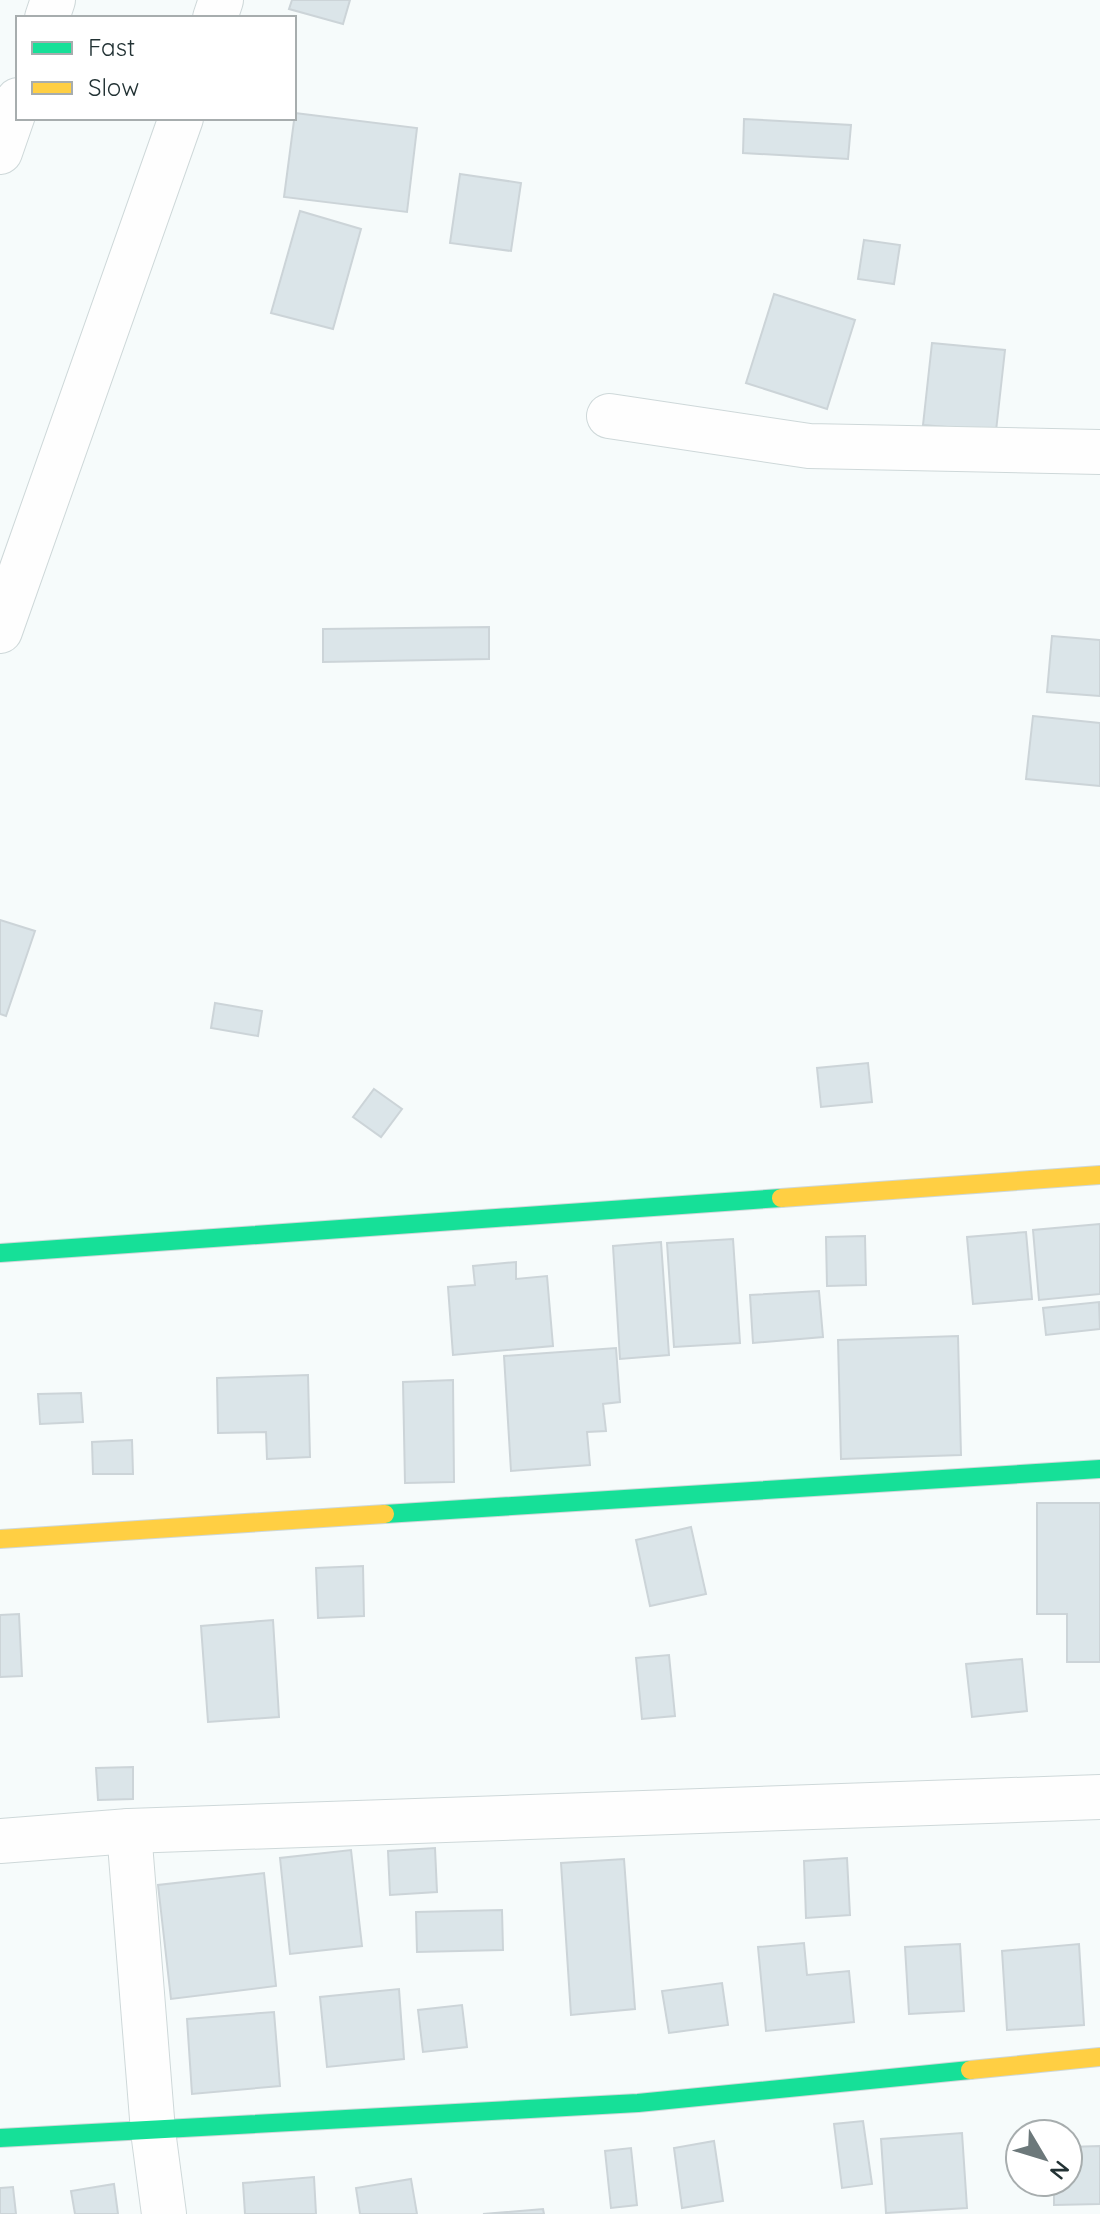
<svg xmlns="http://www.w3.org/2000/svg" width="1100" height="2214" font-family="Quicksand,sans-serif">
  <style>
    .building { fill: #dbe5e9; stroke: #ccd4d8; stroke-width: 2 }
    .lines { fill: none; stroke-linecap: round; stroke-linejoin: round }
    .street-casing { stroke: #ced8d9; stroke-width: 46 }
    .fast-casing { stroke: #ced8d9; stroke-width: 20 }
    .slow-casing { stroke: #ced8d9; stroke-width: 20 }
    .street { stroke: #fefefe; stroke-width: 44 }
    .fast { stroke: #16e098; stroke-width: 18 }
    .slow { stroke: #ffcf43; stroke-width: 18 }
  </style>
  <rect width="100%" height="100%" fill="#f6fbfb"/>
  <g class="building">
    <path d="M 292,0 L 350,0 L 343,24 L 289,9 Z"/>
    <path d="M 295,113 L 417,128 L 407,212 L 284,197 Z"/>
    <path d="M 744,119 L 851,125 L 848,159 L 743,153 Z"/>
    <path d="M 460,174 L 521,183 L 511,251 L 450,243 Z"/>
    <path d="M 300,211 L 361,229 L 333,329 L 271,313 Z"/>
    <path d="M 864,240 L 900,245 L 894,284 L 858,279 Z"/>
    <path d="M 774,294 L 855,320 L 827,409 L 746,383 Z"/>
    <path d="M 932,343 L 1005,350 L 996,431 L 923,425 Z"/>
    <path d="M 489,627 L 489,659 L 323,662 L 323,629 Z"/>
    <path d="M 1052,636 L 1100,640 L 1100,696 L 1047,692 Z"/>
    <path d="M 1033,716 L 1100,723 L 1100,786 L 1026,779 Z"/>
    <path d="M 0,920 L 35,931 L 6,1016 L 0,1014 Z"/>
    <path d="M 215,1003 L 262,1011 L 258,1036 L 211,1028 Z"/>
    <path d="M 868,1063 L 872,1102 L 821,1107 L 817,1068 Z"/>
    <path d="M 374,1089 L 402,1109 L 381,1137 L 353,1117 Z"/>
    <path d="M 1100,1224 L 1100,1294 L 1039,1300 L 1033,1230 Z"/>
    <path d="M 1026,1232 L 1032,1299 L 973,1304 L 967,1237 Z"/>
    <path d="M 865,1236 L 866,1285 L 827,1286 L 826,1237 Z"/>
    <path d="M 733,1239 L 740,1343 L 674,1347 L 667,1243 Z"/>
    <path d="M 661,1242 L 669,1355 L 620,1359 L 613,1246 Z"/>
    <path d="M 516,1262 L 516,1279 L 547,1276 L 553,1346 L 453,1355 L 448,1287 L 475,1285 L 473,1266 Z"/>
    <path d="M 819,1291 L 823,1337 L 753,1343 L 750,1295 Z"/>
    <path d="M 1099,1302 L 1100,1329 L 1046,1335 L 1043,1308 Z"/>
    <path d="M 958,1336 L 961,1455 L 841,1459 L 838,1340 Z"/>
    <path d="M 616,1348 L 620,1402 L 603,1404 L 606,1431 L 587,1432 L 590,1465 L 511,1471 L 504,1356 Z"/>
    <path d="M 308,1375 L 310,1457 L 267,1459 L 266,1432 L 218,1433 L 217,1378 Z"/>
    <path d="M 453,1380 L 454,1482 L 405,1483 L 403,1382 Z"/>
    <path d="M 81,1393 L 83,1422 L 40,1424 L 38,1394 Z"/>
    <path d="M 132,1440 L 133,1474 L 93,1474 L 92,1442 Z"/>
    <path d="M 1037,1503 L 1100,1503 L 1100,1662 L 1067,1662 L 1067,1614 L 1037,1614 Z"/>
    <path d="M 691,1527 L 706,1594 L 650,1606 L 636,1540 Z"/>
    <path d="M 363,1566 L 364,1616 L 318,1618 L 316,1568 Z"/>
    <path d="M 19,1614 L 22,1676 L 0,1677 L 0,1615 Z"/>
    <path d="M 273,1620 L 279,1717 L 208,1722 L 201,1626 Z"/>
    <path d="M 669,1655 L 675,1716 L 642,1719 L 636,1658 Z"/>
    <path d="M 1022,1659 L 1027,1711 L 972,1717 L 966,1664 Z"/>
    <path d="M 133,1767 L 133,1799 L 98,1800 L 96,1768 Z"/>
    <path d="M 435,1848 L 437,1892 L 390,1895 L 388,1851 Z"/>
    <path d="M 351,1850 L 362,1946 L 290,1954 L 280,1858 Z"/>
    <path d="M 847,1858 L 850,1915 L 806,1918 L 804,1861 Z"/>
    <path d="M 624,1859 L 635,2009 L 571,2015 L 561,1863 Z"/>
    <path d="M 264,1873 L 276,1986 L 171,1999 L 158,1885 Z"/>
    <path d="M 502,1910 L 503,1950 L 417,1952 L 416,1912 Z"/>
    <path d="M 804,1943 L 807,1975 L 849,1971 L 854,2022 L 766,2031 L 758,1947 Z"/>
    <path d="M 960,1944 L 964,2011 L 909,2014 L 905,1947 Z"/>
    <path d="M 1079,1944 L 1084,2025 L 1007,2030 L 1002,1951 Z"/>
    <path d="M 722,1983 L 728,2025 L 669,2033 L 662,1991 Z"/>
    <path d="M 399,1989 L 404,2059 L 327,2067 L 320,1997 Z"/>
    <path d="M 462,2005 L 467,2047 L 423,2052 L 418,2010 Z"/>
    <path d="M 274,2012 L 280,2086 L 192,2094 L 187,2019 Z"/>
    <path d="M 863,2121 L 872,2184 L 842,2188 L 834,2124 Z"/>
    <path d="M 962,2133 L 967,2208 L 886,2213 L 881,2139 Z"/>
    <path d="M 714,2141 L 723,2201 L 682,2208 L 674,2148 Z"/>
    <path d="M 1100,2146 L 1100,2204 L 1054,2205 L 1054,2182 L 1068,2182 L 1068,2147 Z"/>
    <path d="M 631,2148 L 637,2205 L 611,2208 L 605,2151 Z"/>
    <path d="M 314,2177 L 316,2214 L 245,2214 L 243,2183 Z"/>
    <path d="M 411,2179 L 417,2214 L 360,2214 L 356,2188 Z"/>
    <path d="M 114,2184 L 118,2214 L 75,2214 L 71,2191 Z"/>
    <path d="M 13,2187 L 16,2214 L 0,2214 L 0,2188 Z"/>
    <path d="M 543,2209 L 544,2214 L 483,2214 Z"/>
  </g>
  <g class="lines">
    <defs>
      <g id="street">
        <path d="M 47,18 L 53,0"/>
        <path d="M 215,18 L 221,0"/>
        <path d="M 0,152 L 18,100"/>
        <path d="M 609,416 L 809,446 L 1100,452"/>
        <path d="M 0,631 L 181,118"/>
        <path d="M 129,1831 L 153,2131 L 164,2214"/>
        <path d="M 0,1841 L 129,1831 L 1100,1797"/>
      </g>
      <g id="fast">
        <path d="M 0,1253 L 781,1198"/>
        <path d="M 385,1514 L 1100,1469"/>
        <path d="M 0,2138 L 638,2103 L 970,2070"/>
      </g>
      <g id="slow">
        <path d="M 781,1198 L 1100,1175"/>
        <path d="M 0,1539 L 385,1514"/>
        <path d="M 970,2070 L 1100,2057"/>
      </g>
    </defs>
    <use href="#street" class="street-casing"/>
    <use href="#fast" class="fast-casing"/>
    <use href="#slow" class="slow-casing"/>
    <use href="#street" class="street"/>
    <use href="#fast" class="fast"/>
    <use href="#slow" class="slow"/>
  </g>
  <rect x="16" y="16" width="280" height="104" fill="#ffffff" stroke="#a7adae" stroke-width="2"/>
  <rect x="32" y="42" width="40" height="12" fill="#16e098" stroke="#a7adae" stroke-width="2"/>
  <text x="88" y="56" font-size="24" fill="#223234">Fast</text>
  <rect x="32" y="82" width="40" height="12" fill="#ffcf43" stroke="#a7adae" stroke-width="2"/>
  <text x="88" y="96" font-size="24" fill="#223234">Slow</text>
  <g transform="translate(1044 2158) rotate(128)"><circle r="38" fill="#ffffff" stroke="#a7adae" stroke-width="2"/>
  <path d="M0-6L14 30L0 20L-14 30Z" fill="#6c787a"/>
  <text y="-12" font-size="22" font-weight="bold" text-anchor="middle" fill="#223234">N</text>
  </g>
</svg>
